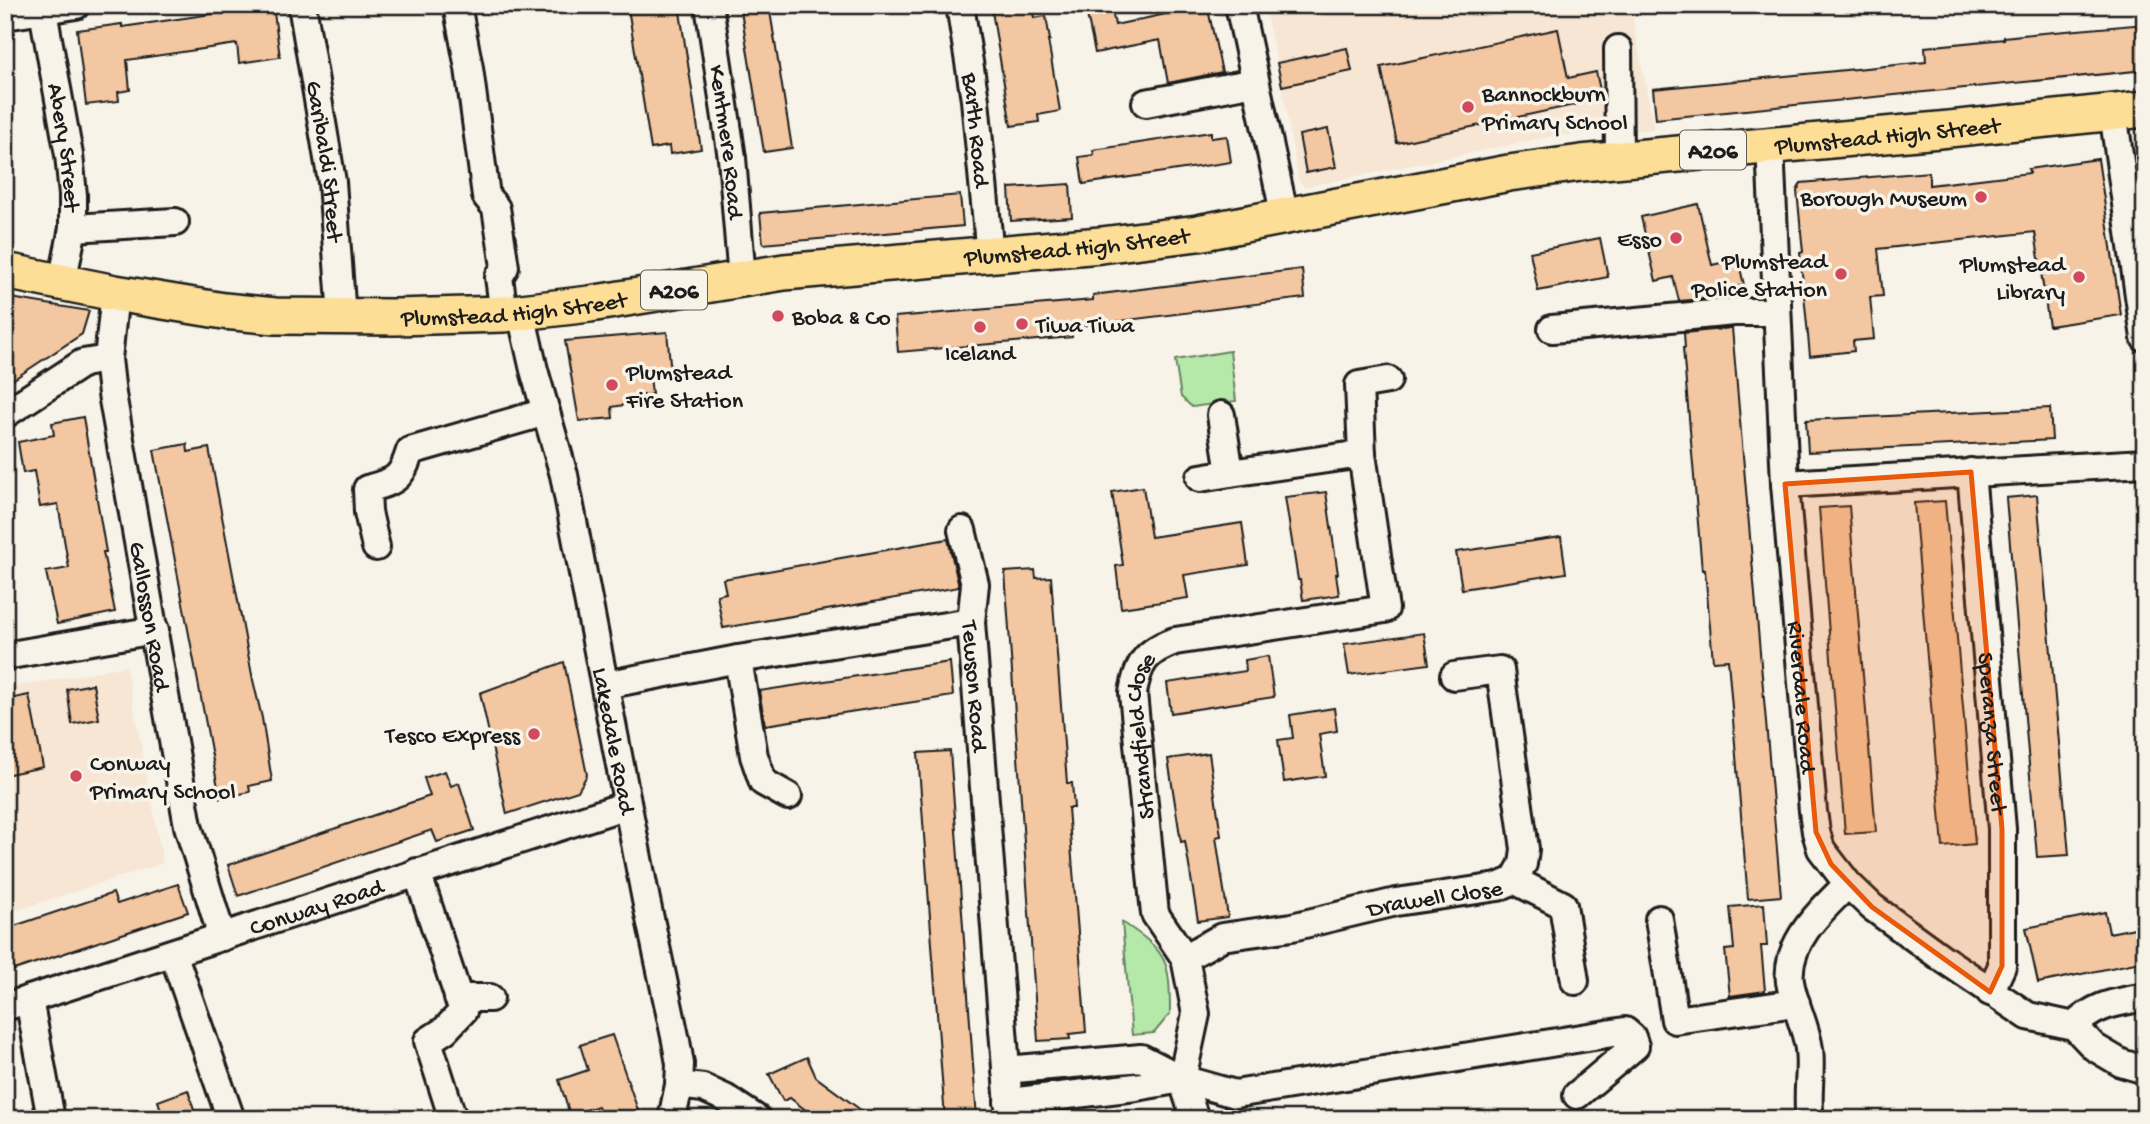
<svg xmlns="http://www.w3.org/2000/svg" width="2150" height="1124" font-family="'Gochi Hand',sans-serif">
  <style>
    .built { fill: #f6e6d3 }
    .green { fill: #b5e9a9; stroke: #688262; stroke-width: 2 }
    .building { fill: #f3c7a2; stroke: #1c1c1c; stroke-width: 2 }
    .lines { fill: none; stroke-linecap: round; stroke-linejoin: round }
    .minor-casing { stroke: #1c1c1c; stroke-width: 32 }
    .major-casing { stroke: #1c1c1c; stroke-width: 40 }
    .minor { stroke: #f7f3e8; stroke-width: 26 }
    .major { stroke: #fcde96; stroke-width: 35 }
    .marked { fill: #e8590c; fill-opacity: 0.2; stroke: #e8590c; stroke-width: 5; stroke-linejoin: round }
    .poi-dot { fill: #d1495b; stroke: #f7f3e8; stroke-width: 2.5 }
    .labels { text-anchor: middle; stroke-width: 7; stroke-linejoin: round; paint-order: stroke }
    .shield { fill: #f7f3e8; stroke: #5e5c59; stroke-width: 2 }
    .shield-label { font-size: 23px; font-weight: bold; fill: #1c1c1c }
    .poi-label { font-size: 24px; fill: #1c1c1c; stroke: #f7f3e8; text-anchor: start }
    .street-label { font-size: 24px; fill: #1c1c1c; stroke: #f7f3e8 }
  </style>
  <rect width="100%" height="100%" fill="#f7f3e8"/>
  <filter id="ink" filterUnits="userSpaceOnUse"><feTurbulence type="fractalNoise" baseFrequency=".0143" numOctaves="2"/><feDisplacementMap in="SourceGraphic" scale="14" xChannelSelector="R" yChannelSelector="G"/><feConvolveMatrix kernelMatrix="1 2 1 2 8 2 1 2 1" color-interpolation-filters="sRGB"/></filter>
  <g filter="url(#ink)">
    <g class="built">
      <path d="M 1264,5 L 1630,5 L 1654,129 L 1553,136 L 1304,187 L 1298,178 L 1282,85 Z"/>
      <path d="M 126,666 L 163,863 L 5,914 L 5,689 Z"/>
    </g>
    <g class="green">
      <path d="M 1230,351 L 1236,401 L 1192,407 L 1181,397 L 1175,360 Z"/>
      <path d="M 1122,922 C 1168,952 1170,960 1170,1014 L 1154,1033 L 1132,1035 Z"/>
    </g>
    <g class="building">
      <path d="M 242,5 L 273,5 L 280,57 L 239,63 L 237,44 L 127,60 L 130,90 L 118,92 L 119,101 L 86,105 L 77,30 L 122,24 L 122,27 L 219,13 L 218,9 Z"/>
      <path d="M 645,5 L 679,5 L 701,149 L 670,154 L 669,146 L 651,149 L 628,8 Z"/>
      <path d="M 740,5 L 769,5 L 792,148 L 764,152 Z"/>
      <path d="M 991,5 L 1032,5 L 1034,18 L 1046,16 L 1050,40 L 1048,40 L 1060,111 L 1038,115 L 1039,122 L 1011,126 Z"/>
      <path d="M 1085,5 L 1111,5 L 1115,25 L 1175,12 L 1173,5 L 1207,5 L 1222,72 L 1168,83 L 1160,40 L 1095,53 Z"/>
      <path d="M 2145,24 L 2145,70 L 1656,119 L 1653,89 L 1926,62 L 1925,47 L 2004,39 L 2004,37 L 2032,34 Z"/>
      <path d="M 1558,29 L 1568,78 L 1596,72 L 1602,99 L 1397,143 L 1381,67 Z"/>
      <path d="M 1347,48 L 1352,71 L 1282,86 L 1277,63 Z"/>
      <path d="M 1328,129 L 1336,167 L 1306,173 L 1299,135 Z"/>
      <path d="M 1211,132 L 1211,138 L 1227,136 L 1231,162 L 1083,184 L 1079,157 L 1094,155 L 1093,150 Z"/>
      <path d="M 2098,159 L 2121,315 L 2049,326 L 2035,232 L 1878,249 L 1883,296 L 1870,297 L 1874,339 L 1853,341 L 1854,351 L 1810,356 L 1800,253 L 1803,252 L 1797,191 L 1801,183 L 1929,172 L 1929,185 L 2030,173 L 2028,169 Z"/>
      <path d="M 1070,184 L 1072,217 L 1011,221 L 1009,188 Z"/>
      <path d="M 960,195 L 963,226 L 763,244 L 760,213 Z"/>
      <path d="M 1698,204 L 1712,265 L 1738,259 L 1744,285 L 1728,289 L 1729,297 L 1679,301 L 1673,277 L 1656,281 L 1641,217 Z"/>
      <path d="M 1600,238 L 1608,277 L 1538,291 L 1530,252 Z"/>
      <path d="M 1302,269 L 1305,298 L 1071,327 L 1072,337 L 898,352 L 895,317 L 1093,300 L 1093,295 Z"/>
      <path d="M 5,297 L 89,311 L 82,334 L 5,385 Z"/>
      <path d="M 1732,328 L 1781,896 L 1748,899 L 1728,660 L 1713,661 L 1705,570 L 1702,570 L 1683,348 L 1685,348 L 1684,333 Z"/>
      <path d="M 667,332 L 671,373 L 650,376 L 652,394 L 632,397 L 629,404 L 612,407 L 613,418 L 579,421 L 565,341 Z"/>
      <path d="M 2050,408 L 2052,440 L 1808,452 L 1806,420 Z"/>
      <path d="M 83,417 L 106,552 L 103,552 L 115,612 L 57,624 L 46,572 L 69,568 L 58,504 L 40,507 L 34,471 L 23,473 L 18,442 L 54,435 L 52,423 Z"/>
      <path d="M 187,444 L 188,452 L 209,448 L 253,680 L 262,718 L 272,781 L 249,786 L 250,792 L 220,798 L 154,450 Z"/>
      <path d="M 1143,487 L 1151,537 L 1242,523 L 1248,565 L 1184,575 L 1188,598 L 1121,608 L 1116,566 L 1123,565 L 1112,492 Z"/>
      <path d="M 1326,492 L 1338,574 L 1336,574 L 1339,595 L 1303,600 L 1300,580 L 1298,580 L 1285,497 Z"/>
      <path d="M 2037,495 L 2069,855 L 2037,857 L 2006,498 Z"/>
      <path d="M 1945,501 L 1975,844 L 1943,847 L 1914,503 Z"/>
      <path d="M 1849,506 L 1876,832 L 1845,834 L 1819,508 Z"/>
      <path d="M 1561,537 L 1566,573 L 1462,589 L 1456,552 Z"/>
      <path d="M 948,539 L 959,587 L 723,628 L 717,595 L 726,593 L 723,579 Z"/>
      <path d="M 1035,570 L 1036,578 L 1051,577 L 1067,783 L 1072,783 L 1074,808 L 1068,808 L 1086,1032 L 1069,1034 L 1070,1039 L 1038,1041 L 1005,572 Z"/>
      <path d="M 1424,633 L 1429,664 L 1349,675 L 1344,644 Z"/>
      <path d="M 1268,656 L 1274,697 L 1171,713 L 1167,683 L 1246,671 L 1245,660 Z"/>
      <path d="M 564,662 L 587,775 L 578,791 L 507,814 L 480,693 Z"/>
      <path d="M 950,662 L 953,696 L 765,725 L 759,691 Z"/>
      <path d="M 93,684 L 99,719 L 72,724 L 67,689 Z"/>
      <path d="M 29,695 L 43,767 L 5,775 L 5,700 Z"/>
      <path d="M 1334,708 L 1337,731 L 1319,734 L 1325,776 L 1284,782 L 1278,740 L 1293,738 L 1290,715 Z"/>
      <path d="M 950,751 L 957,844 L 977,1119 L 945,1119 L 937,1013 L 918,753 Z"/>
      <path d="M 1209,753 L 1221,836 L 1216,837 L 1228,917 L 1198,921 L 1185,841 L 1181,842 L 1168,759 Z"/>
      <path d="M 445,771 L 451,786 L 459,783 L 474,830 L 437,842 L 432,830 L 238,896 L 228,865 L 430,796 L 424,778 Z"/>
      <path d="M 178,884 L 188,912 L 5,973 L 5,929 L 113,893 L 117,904 Z"/>
      <path d="M 1764,904 L 1767,946 L 1761,946 L 1765,991 L 1730,996 L 1725,950 L 1734,949 L 1730,907 Z"/>
      <path d="M 2105,912 L 2109,933 L 2145,926 L 2145,961 L 2038,983 L 2026,928 Z"/>
      <path d="M 612,1035 L 641,1119 L 602,1119 L 598,1106 L 570,1115 L 559,1080 L 588,1070 L 580,1045 Z"/>
      <path d="M 807,1057 L 816,1077 L 873,1119 L 817,1119 L 790,1098 L 783,1101 L 769,1074 Z"/>
      <path d="M 188,1090 L 197,1119 L 164,1119 L 158,1101 Z"/>
    </g>
    <g class="lines">
      <defs>
        <g id="minor">
          <path id="s1" d="M 302,5 L 332,182 L 342,317"/>
          <path d="M 457,5 L 469,68 L 486,196 L 496,208 L 502,247 L 505,267 L 499,277 L 504,314"/>
          <path id="s2" d="M 709,5 L 732,158 L 742,279"/>
          <path id="s3" d="M 960,5 L 975,100 L 990,255"/>
          <path d="M 1239,5 L 1285,217"/>
          <path id="s4" d="M 43,11 L 69,155 L 73,195 L 73,228 L 62,283"/>
          <path d="M 5,16 L 76,5"/>
          <path d="M 1618,49 L 1619,159"/>
          <path d="M 1146,103 L 1255,82"/>
          <path d="M 2113,112 L 2145,338"/>
          <path id="s5" d="M 1770,145 L 1785,484 L 1813,811 L 1816,832 L 1821,849 L 1848,884 L 1872,907 L 1942,958 L 2028,1016 L 2074,1026 L 2094,1047 L 2121,1063 L 2145,1070"/>
          <path d="M 73,228 L 175,222"/>
          <path id="s6" d="M 115,293 L 108,359 L 112,394 L 188,826 L 222,937"/>
          <path id="s7" d="M 521,313 L 534,370 L 564,475 L 646,900 L 676,1041 L 680,1064 L 679,1085 L 703,1088 L 725,1098 L 757,1119"/>
          <path d="M 1552,329 L 1734,312 L 1777,312"/>
          <path d="M 5,414 L 83,363 L 108,359"/>
          <path d="M 1221,415 L 1230,473 L 1362,454"/>
          <path id="s8" d="M 1971,472 L 2002,829 L 2002,966 L 1990,992"/>
          <path d="M 1200,478 L 1230,473"/>
          <path d="M 1785,484 L 2145,463"/>
          <path id="s9" d="M 962,530 L 975,584 L 971,622 L 1010,1119"/>
          <path d="M 376,547 L 368,512 L 367,489 C 395,481 401,480 410,451 L 546,412"/>
          <path d="M 5,656 L 155,630"/>
          <path d="M 738,659 L 754,756 L 763,782 L 788,796"/>
          <path d="M 605,685 L 738,659 L 971,622"/>
          <path d="M 417,872 L 463,1011 L 445,1030 L 428,1041 L 453,1119"/>
          <path d="M 1514,880 L 1563,905 L 1575,981"/>
          <path d="M 1659,919 L 1675,1020 L 1796,1003"/>
          <path d="M 173,953 L 231,1119"/>
          <path id="s10" d="M 1185,958 L 1222,937 L 1292,927 L 1396,902 L 1498,887 L 1514,880 L 1523,864 L 1525,849 L 1500,670 L 1454,676"/>
          <path d="M 458,998 L 490,998"/>
          <path d="M 29,999 L 51,1119"/>
          <path id="s11" d="M 5,1007 L 627,805"/>
          <path d="M 2074,1026 C 2096,1004 2115,1003 2145,997"/>
          <path d="M 1006,1070 L 1141,1058 L 1182,1079 L 1235,1094 L 1625,1031 L 1632,1037 L 1635,1046 L 1577,1095"/>
          <path id="s12" d="M 1182,1079 L 1196,1014 L 1185,958 L 1155,914 L 1133,693 C 1138,663 1146,651 1175,641 L 1385,609 L 1362,454 L 1359,385 L 1388,380"/>
          <path d="M 1182,1079 L 1195,1119"/>
          <path d="M 1008,1102 L 1136,1087 L 1182,1079"/>
          <path d="M 672,1119 L 679,1085"/>
          <path d="M 1810,1119 C 1806,1096 1812,1072 1809,1049 C 1806,1026 1794,1005 1790,982 C 1785,943 1822,909 1848,884"/>
        </g>
        <g id="major">
          <path id="s13" d="M 5,271 L 115,293 L 224,311 L 275,316 L 395,317 L 504,314 L 590,304 L 784,272 L 1101,245 L 1198,233 L 1509,173 L 1581,163 L 1939,130 L 2145,109"/>
        </g>
      </defs>
      <use href="#minor" class="minor-casing"/>
      <use href="#major" class="major-casing"/>
      <use href="#minor" class="minor"/>
      <use href="#major" class="major"/>
    </g>
  </g>
  <path class="marked" d="M 1971,472 L 2002,829 L 2002,966 L 1990,992 L 1872,907 L 1831,864 L 1816,832 L 1785,484 Z"/>
  <g class="poi-dot">
    <circle cx="1468" cy="107" r="7"/>
    <circle cx="1981" cy="197" r="7"/>
    <circle cx="1676" cy="238" r="7"/>
    <circle cx="1841" cy="274" r="7"/>
    <circle cx="2079" cy="277" r="7"/>
    <circle cx="778" cy="316" r="7"/>
    <circle cx="1022" cy="324" r="7"/>
    <circle cx="980" cy="327" r="7"/>
    <circle cx="612" cy="385" r="7"/>
    <circle cx="534" cy="734" r="7"/>
    <circle cx="76" cy="776" r="7"/>
  </g>
  <g class="labels">
    <g class="shield">
      <rect x="1680" y="130.5" width="66" height="39" rx="5"/>
      <rect x="641" y="270.5" width="66" height="39" rx="5"/>
    </g>
    <g class="shield-label">
      <text x="1713" y="158">A206</text>
      <text x="674" y="298">A206</text>
    </g>
    <g class="poi-label">
      <text x="1482" y="101">Bannockburn<tspan x="1482" dy="28">Primary School</tspan></text>
      <text x="1967" y="205" text-anchor="end">Borough Museum</text>
      <text x="1662" y="246" text-anchor="end">Esso</text>
      <text x="1827" y="268" text-anchor="end">Plumstead<tspan x="1827" dy="28">Police Station</tspan></text>
      <text x="2065" y="271" text-anchor="end">Plumstead<tspan x="2065" dy="28">Library</tspan></text>
      <text x="792" y="324">Boba &amp; Co</text>
      <text x="1036" y="332">Tiwa Tiwa</text>
      <text x="980" y="360" text-anchor="middle">Iceland</text>
      <text x="626" y="379">Plumstead<tspan x="626" dy="28">Fire Station</tspan></text>
      <text x="520" y="742" text-anchor="end">Tesco Express</text>
      <text x="90" y="770">Conway<tspan x="90" dy="28">Primary School</tspan></text>
    </g>
    <g class="street-label">
      <text dy="8" stroke="none"><textPath href="#s3" startOffset="126">Barth Road</textPath></text>
      <text dy="8" stroke="none"><textPath href="#s13" startOffset="1899">Plumstead High Street</textPath></text>
      <text dy="8" stroke="none"><textPath href="#s2" startOffset="138">Kentmere Road</textPath></text>
      <text dy="8" stroke="none"><textPath href="#s4" startOffset="138">Abery Street</textPath></text>
      <text dy="8" stroke="none"><textPath href="#s1" startOffset="158">Garibaldi Street</textPath></text>
      <text dy="8" stroke="none"><textPath href="#s13" startOffset="1080">Plumstead High Street</textPath></text>
      <text dy="8" stroke="none"><textPath href="#s13" startOffset="513">Plumstead High Street</textPath></text>
      <text dy="8" stroke="none"><textPath href="#s6" startOffset="327">Gallosson Road</textPath></text>
      <text dy="8" stroke="none"><textPath href="#s9" startOffset="158">Tewson Road</textPath></text>
      <text dy="8" stroke="none"><textPath href="#s5" startOffset="553">Riverdale Road</textPath></text>
      <text dy="8" stroke="none"><textPath href="#s8" startOffset="262">Speranza Street</textPath></text>
      <text dy="8" stroke="none"><textPath href="#s12" startOffset="357">Strandfield Close</textPath></text>
      <text dy="8" stroke="none"><textPath href="#s7" startOffset="438">Lakedale Road</textPath></text>
      <text dy="8" stroke="none"><textPath href="#s10" startOffset="259">Drawell Close</textPath></text>
      <text dy="8" stroke="none"><textPath href="#s11" startOffset="327">Conway Road</textPath></text>
    </g>
  </g>
  <rect width="2150" height="1124" fill="none" stroke="#f7f3e8" stroke-width="28"/>
  <rect x="14" y="14" width="2122" height="1096" fill="none" stroke="#1c1c1c" stroke-width="2.5" filter="url(#ink)"/>
</svg>
